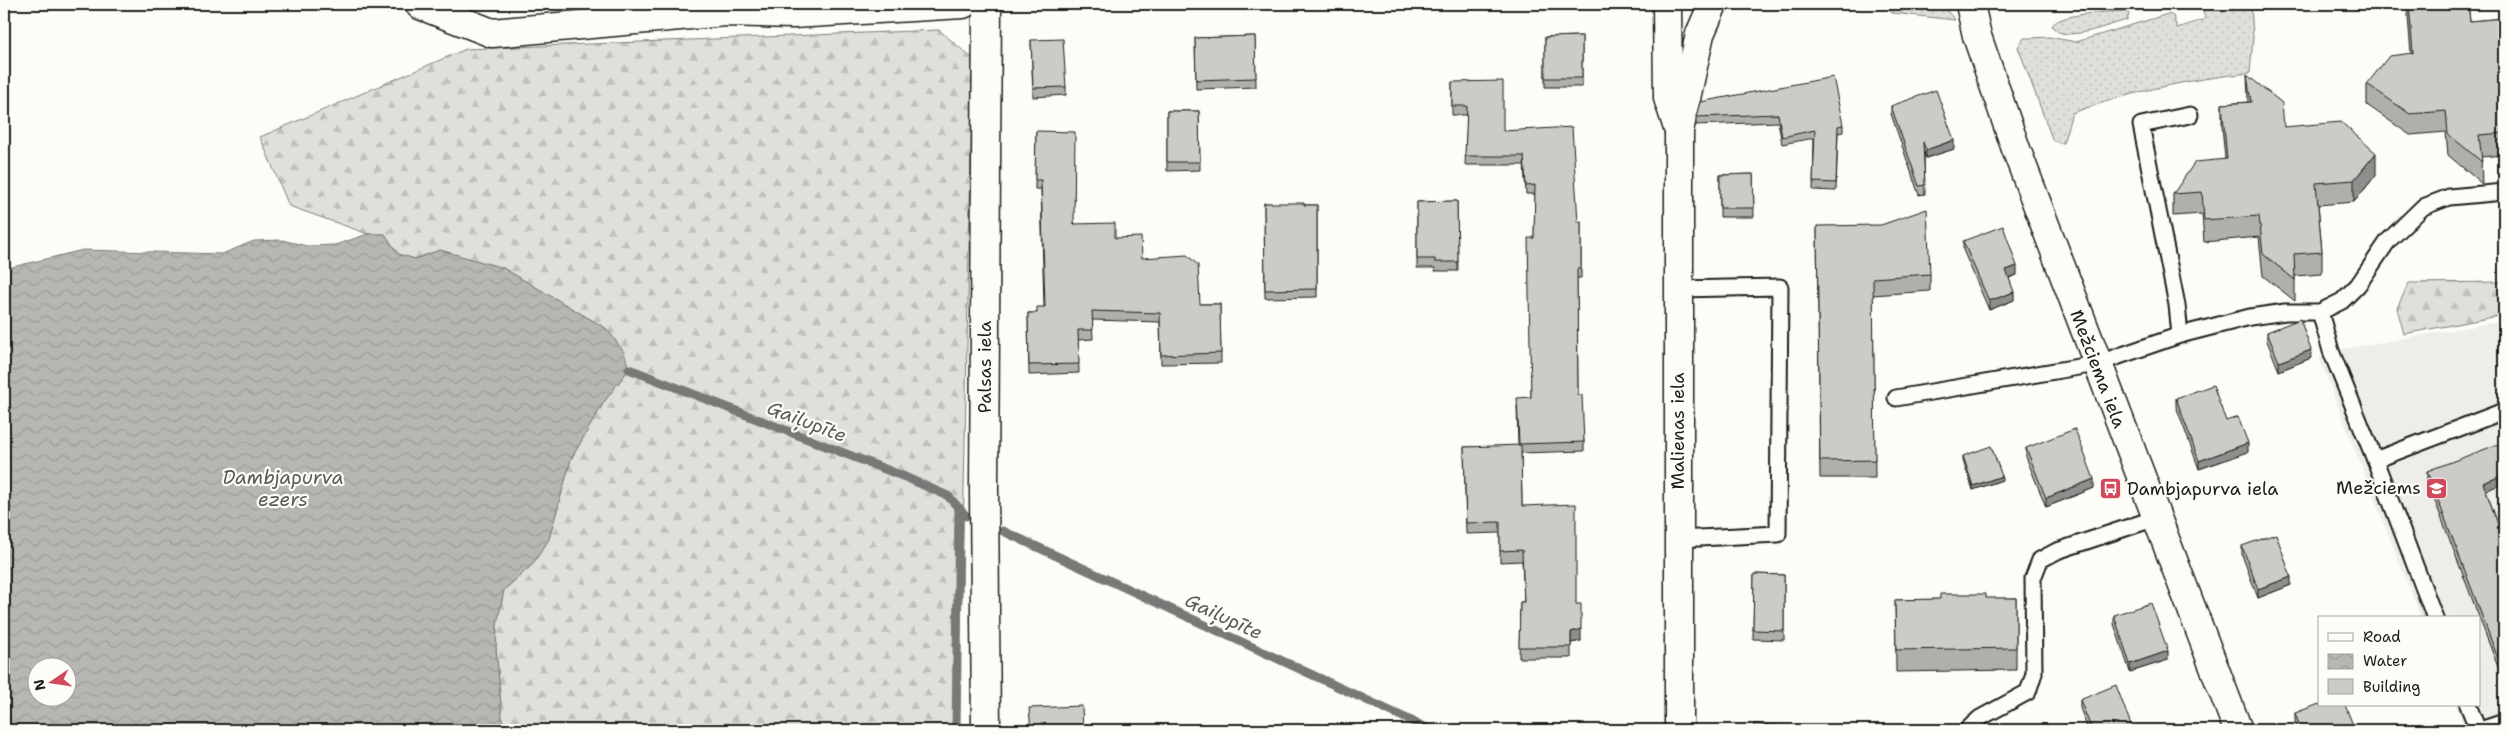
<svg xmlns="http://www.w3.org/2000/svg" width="2508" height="734" font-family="'Shantell Sans',sans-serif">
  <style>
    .built { fill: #eeede9 }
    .grass { fill: url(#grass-dots); stroke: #7e7e7c }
    .forest { fill: url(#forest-firs); stroke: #7e7e7c }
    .water { fill: url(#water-waves); stroke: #797876; fill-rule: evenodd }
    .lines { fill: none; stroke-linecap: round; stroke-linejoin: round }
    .stream { stroke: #797876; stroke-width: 9 }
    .lane-casing { stroke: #1c1c1c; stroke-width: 19 }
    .street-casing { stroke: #1c1c1c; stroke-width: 31 }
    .secondary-casing { stroke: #1c1c1c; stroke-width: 31 }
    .lane { stroke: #fdfcf7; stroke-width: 15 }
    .street { stroke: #fdfcf7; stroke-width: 28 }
    .secondary { stroke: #fdfcf7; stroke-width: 28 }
    .wall { fill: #afafac; stroke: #1c1c1c }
    .shaded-wall { fill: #8f8e8c; stroke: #1c1c1c }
    .building { fill: #cccbc8; stroke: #1c1c1c }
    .labels { text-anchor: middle; stroke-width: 4.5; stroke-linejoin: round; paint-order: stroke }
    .street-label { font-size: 18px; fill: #1c1c1c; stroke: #fdfcf7 }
    .poi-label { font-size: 18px; fill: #1c1c1c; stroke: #fdfcf7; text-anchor: end }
    .water-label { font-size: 19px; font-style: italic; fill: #5a5a58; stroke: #fdfcf7 }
  </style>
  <defs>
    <pattern id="grass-dots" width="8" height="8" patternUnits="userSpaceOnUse" patternTransform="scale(1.25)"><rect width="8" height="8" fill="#e0dfdb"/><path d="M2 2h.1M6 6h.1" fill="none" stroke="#c0bfbb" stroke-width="1.8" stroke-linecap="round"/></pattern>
    <pattern id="forest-firs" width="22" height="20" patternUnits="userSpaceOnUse" patternTransform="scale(1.25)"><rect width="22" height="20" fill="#e0dfdb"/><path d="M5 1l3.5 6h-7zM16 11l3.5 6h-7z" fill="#c0bfbb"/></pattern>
    <pattern id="water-waves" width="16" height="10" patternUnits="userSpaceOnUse" patternTransform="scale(1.25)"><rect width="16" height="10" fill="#b7b6b2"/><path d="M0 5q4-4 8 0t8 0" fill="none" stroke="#9d9c98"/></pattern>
  </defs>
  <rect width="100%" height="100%" fill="#fdfcf7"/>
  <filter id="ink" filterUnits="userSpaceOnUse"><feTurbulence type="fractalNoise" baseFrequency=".02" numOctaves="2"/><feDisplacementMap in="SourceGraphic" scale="10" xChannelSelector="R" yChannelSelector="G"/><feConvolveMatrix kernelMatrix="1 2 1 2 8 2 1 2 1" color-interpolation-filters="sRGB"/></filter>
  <g filter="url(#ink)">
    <path class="built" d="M 2504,321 L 2504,713 L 2465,727 L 2456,705 L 2479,705 L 2479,618 L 2421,618 L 2319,358 L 2331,351 Z"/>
    <g class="grass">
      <path d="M 1884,4 L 1941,4 L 1955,20 L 1892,13 Z"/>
      <path d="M 2202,4 L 2251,4 L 2253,38 L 2250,73 C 2189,79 2129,92 2072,113 L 2063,143 L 2053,141 L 2018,47 L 2024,38 L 2032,38 L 2049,37 L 2076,42 L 2168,14 L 2173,16 L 2177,28 L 2205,19 Z"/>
      <path d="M 2125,11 L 2129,14 L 2127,20 C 2110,24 2062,45 2052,26 C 2059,13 2110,12 2125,11 Z"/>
    </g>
    <g class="forest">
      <path d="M 939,30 L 973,59 L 959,730 L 503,730 L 496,647 L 497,624 L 504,590 L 532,565 L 549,539 L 571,459 L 604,402 L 629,369 L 607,329 L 503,268 L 440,250 L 415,259 L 398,254 L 385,234 L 368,234 L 289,206 L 260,137 L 466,49 Z"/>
      <path d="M 2504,282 L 2504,315 L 2404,334 L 2397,308 L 2409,283 Z"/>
    </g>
    <path class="water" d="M 368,234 L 385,234 L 398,254 L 415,259 L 440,250 L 503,268 L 607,329 L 624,352 L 629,369 L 604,402 L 571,459 L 549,539 L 532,565 L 504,590 L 497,624 L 496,647 L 503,730 L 4,730 L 4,269 L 83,250 L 222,254 L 254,241 L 282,240 L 307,246 L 335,245 ZM 38,666 L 68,666 L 68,696 L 38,696 Z"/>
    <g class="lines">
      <g class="stream">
        <path d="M 629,369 L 905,477 L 948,496 L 966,516"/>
        <path d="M 1003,531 L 1431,730"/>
        <path d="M 956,730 L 959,508"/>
      </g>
      <defs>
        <g id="lane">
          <path d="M 1677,289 L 1780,287 L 1778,534 L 1679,539"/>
          <path d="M 2320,312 L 2331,351 L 2375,460"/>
          <path d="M 2180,335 L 2177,305 L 2141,125 L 2190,115"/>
          <path d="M 1896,398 L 2096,364 L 2180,335 L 2250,317 L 2285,312 L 2320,312 L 2342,301 L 2358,285 L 2388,241 L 2423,207 L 2449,197 L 2504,192"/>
          <path d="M 2435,618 L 2375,460 L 2504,411"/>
          <path d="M 2468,705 L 2478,730"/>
          <path d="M 1967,730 L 1980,718 L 2028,692 L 2034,673 L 2033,578 L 2040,560 L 2057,551 L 2156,518"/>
          <path d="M 2480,730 L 2504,722"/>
        </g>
        <g id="street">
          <path d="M 1970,4 L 1977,36 L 2016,149 L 2238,730"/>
          <path d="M 420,5 L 492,33 L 724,12 L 793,14 L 963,4"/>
          <path d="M 986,730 L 984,490 L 987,4"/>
        </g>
        <g id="secondary">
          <path d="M 1667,4 L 1668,98 L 1678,128"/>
          <path d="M 1679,730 L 1679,131 L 1700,34 L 1713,4"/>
        </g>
      </defs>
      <use href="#lane" class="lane-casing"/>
      <use href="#street" class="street-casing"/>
      <use href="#secondary" class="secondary-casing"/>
      <use href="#lane" class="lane"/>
      <use href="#street" class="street"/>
      <use href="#secondary" class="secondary"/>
    </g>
    <g class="wall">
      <path d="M 2407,4 L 2468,4 L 2470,21 L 2504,18 L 2504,155 L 2481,157 L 2482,184 L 2448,155 L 2446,132 L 2410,135 L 2367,105 L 2367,84 L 2411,54 Z"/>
      <path d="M 1255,36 L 1256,87 L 1196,89 L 1195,38 Z"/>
      <path d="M 1582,36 L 1582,87 L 1545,87 L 1545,37 Z"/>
      <path d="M 1031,40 L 1066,87 L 1066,95 L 1033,97 Z"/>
      <path d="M 2247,75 L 2284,127 L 2376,175 L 2354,202 L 2318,205 L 2322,252 L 2322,274 L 2295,276 L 2295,301 L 2263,276 L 2259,237 L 2204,242 L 2202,214 L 2173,216 L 2173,194 L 2225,159 L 2222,126 L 2222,104 L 2248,102 Z"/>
      <path d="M 1452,82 L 1503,131 L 1578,222 L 1581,222 L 1581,278 L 1577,278 L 1578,395 L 1584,442 L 1584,451 L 1521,453 L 1522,506 L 1576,604 L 1581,641 L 1571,643 L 1571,658 L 1519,658 L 1520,602 L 1524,602 L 1522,561 L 1500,562 L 1500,533 L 1466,534 L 1464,447 L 1518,446 L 1517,406 L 1531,397 L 1535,194 L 1526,194 L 1524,165 L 1465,165 L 1467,115 L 1452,115 Z"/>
      <path d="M 1700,102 L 1843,125 L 1843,132 L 1838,133 L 1836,191 L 1813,190 L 1814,138 L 1782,144 L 1778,122 L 1696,125 L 1696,117 Z"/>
      <path d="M 1891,106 L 1954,149 L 1926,158 L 1924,152 L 1925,194 L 1919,195 L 1891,114 Z"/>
      <path d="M 1167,111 L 1199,111 L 1200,170 L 1167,171 Z"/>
      <path d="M 1036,131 L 1075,224 L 1115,238 L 1142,258 L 1200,304 L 1220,304 L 1221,363 L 1161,364 L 1160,322 L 1092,320 L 1093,339 L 1078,340 L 1079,373 L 1029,375 L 1028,313 L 1037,313 L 1044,307 L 1041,189 L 1035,189 Z"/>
      <path d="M 1753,174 L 1754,217 L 1720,217 L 1720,175 Z"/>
      <path d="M 1457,201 L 1458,271 L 1435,271 L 1435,268 L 1417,268 L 1417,202 Z"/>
      <path d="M 1264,203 L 1304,205 L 1317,205 L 1317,297 L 1265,298 Z"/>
      <path d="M 1817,226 L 1930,274 L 1930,291 L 1873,295 L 1875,478 L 1820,478 Z"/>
      <path d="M 1963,241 L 2017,275 L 2009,278 L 2014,300 L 1989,310 L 1963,250 Z"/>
      <path d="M 2267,332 L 2311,358 L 2279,371 L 2267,341 Z"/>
      <path d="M 2176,398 L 2226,421 L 2248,452 L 2199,469 L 2176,406 Z"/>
      <path d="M 2026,448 L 2094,488 L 2046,507 L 2026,457 Z"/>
      <path d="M 1963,456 L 2002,480 L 1973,490 L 1963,460 Z"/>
      <path d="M 2427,471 L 2486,491 L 2502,535 L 2501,675 L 2427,480 Z"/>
      <path d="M 2242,546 L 2291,585 L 2258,598 L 2242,555 Z"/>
      <path d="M 1754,574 L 1784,575 L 1784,640 L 1753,639 Z"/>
      <path d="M 2016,598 L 2016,670 L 1896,672 L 1895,600 Z"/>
      <path d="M 2114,615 L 2168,660 L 2130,672 L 2114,624 Z"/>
      <path d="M 2080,700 L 2133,730 L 2088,730 L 2080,708 Z"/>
      <path d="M 2295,713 L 2355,730 L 2298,730 L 2295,722 Z"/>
    </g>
    <g class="shaded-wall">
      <path d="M 1954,140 L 1954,149 L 1926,158 L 1926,150 Z"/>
      <path d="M 2376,153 L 2376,175 L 2354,202 L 2354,180 Z"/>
      <path d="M 2017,266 L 2017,275 L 2006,279 L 2006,270 Z"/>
      <path d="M 2014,292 L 2014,300 L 1989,310 L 1989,301 Z"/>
      <path d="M 2311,350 L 2311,358 L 2279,371 L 2279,362 Z"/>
      <path d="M 2248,443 L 2248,452 L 2199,469 L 2199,461 Z"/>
      <path d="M 2504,475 L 2504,483 L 2483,492 L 2483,483 Z"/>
      <path d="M 2002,476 L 2002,480 L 1973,490 L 1973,486 Z"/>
      <path d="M 2094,479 L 2094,488 L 2046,507 L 2046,498 Z"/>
      <path d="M 2291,577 L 2291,585 L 2258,598 L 2258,589 Z"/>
      <path d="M 1581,629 L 1581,641 L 1571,643 L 1571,632 Z"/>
      <path d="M 2168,651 L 2168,660 L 2130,672 L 2130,664 Z"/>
      <path d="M 2504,665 L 2504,674 L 2501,675 L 2501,666 Z"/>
    </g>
    <g class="building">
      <path d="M 2409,4 L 2468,4 L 2470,21 L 2504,18 L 2504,77 L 2503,78 L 2504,94 L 2504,133 L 2479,135 L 2482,162 L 2448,134 L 2446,111 L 2410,114 L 2367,84 L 2389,56 L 2413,53 Z"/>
      <path d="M 1255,36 L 1256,78 L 1196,80 L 1195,38 Z"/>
      <path d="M 1582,36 L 1582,78 L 1545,78 L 1545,37 Z"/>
      <path d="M 1063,39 L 1066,87 L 1033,88 L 1031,40 Z"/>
      <path d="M 2247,75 L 2282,103 L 2284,127 L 2341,122 L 2376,153 L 2354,180 L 2316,183 L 2322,252 L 2294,254 L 2295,280 L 2263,254 L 2259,216 L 2204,220 L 2202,192 L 2173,194 L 2195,162 L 2227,159 L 2222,104 L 2251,102 Z"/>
      <path d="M 1833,77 L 1843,125 L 1838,126 L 1836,183 L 1813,182 L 1815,130 L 1782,137 L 1778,114 L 1696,117 L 1700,102 Z"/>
      <path d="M 1503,81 L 1503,131 L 1572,127 L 1578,222 L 1581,222 L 1581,269 L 1577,269 L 1578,395 L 1582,395 L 1584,442 L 1519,444 L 1517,398 L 1531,397 L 1528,238 L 1534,238 L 1535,185 L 1526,186 L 1524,156 L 1465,156 L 1467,106 L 1452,106 L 1452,82 Z"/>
      <path d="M 1936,90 L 1954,140 L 1926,150 L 1923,142 L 1925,185 L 1919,186 L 1891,106 Z"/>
      <path d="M 1167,111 L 1199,111 L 1200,162 L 1167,162 Z"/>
      <path d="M 1036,131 L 1075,132 L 1074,224 L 1115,223 L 1115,238 L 1141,237 L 1142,258 L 1187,255 L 1198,265 L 1200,304 L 1220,304 L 1221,353 L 1161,355 L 1160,313 L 1092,311 L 1093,330 L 1078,330 L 1079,364 L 1029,365 L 1028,313 L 1037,313 L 1037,307 L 1045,307 L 1041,180 L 1035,180 Z"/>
      <path d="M 1753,174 L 1754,208 L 1720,208 L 1720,175 Z"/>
      <path d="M 1457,201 L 1458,262 L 1435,262 L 1435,259 L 1417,259 L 1417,202 Z"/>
      <path d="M 1264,203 L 1304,203 L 1304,205 L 1317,205 L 1317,289 L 1265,290 Z"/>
      <path d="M 1927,209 L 1930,274 L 1873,278 L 1875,460 L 1820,461 L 1817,226 L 1881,225 Z"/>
      <path d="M 2003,226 L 2017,266 L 2006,270 L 2014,292 L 1989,301 L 1963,241 Z"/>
      <path d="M 2300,319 L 2311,350 L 2279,362 L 2267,332 Z"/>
      <path d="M 2213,385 L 2226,421 L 2238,417 L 2248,443 L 2199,461 L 2176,398 Z"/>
      <path d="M 2075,429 L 2094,479 L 2046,498 L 2026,448 Z"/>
      <path d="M 2504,442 L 2504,475 L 2483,483 L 2502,535 L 2504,534 L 2504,665 L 2501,666 L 2427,471 Z"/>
      <path d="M 1521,445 L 1522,506 L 1576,504 L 1576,604 L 1581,604 L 1581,629 L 1571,632 L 1571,647 L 1519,647 L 1520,602 L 1524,602 L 1522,550 L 1500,551 L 1500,522 L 1466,523 L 1464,447 Z"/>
      <path d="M 1991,446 L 2002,476 L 1973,486 L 1963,456 Z"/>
      <path d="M 2276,534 L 2291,577 L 2258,589 L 2242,546 Z"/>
      <path d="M 1754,574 L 1784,575 L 1784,631 L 1753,630 Z"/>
      <path d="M 1940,594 L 1986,594 L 1986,598 L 2016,598 L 2016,648 L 1896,650 L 1895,600 L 1940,599 Z"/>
      <path d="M 2151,603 L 2168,651 L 2130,664 L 2114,615 Z"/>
      <path d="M 2116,685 L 2133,730 L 2092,730 L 2080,700 Z"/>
      <path d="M 2319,704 L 2319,705 L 2345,705 L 2355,730 L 2301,730 L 2295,713 Z"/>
      <path d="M 1082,706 L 1083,730 L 1031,730 L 1029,708 Z"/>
      <path d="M 1754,724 L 1796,727 L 1796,730 L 1754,730 Z"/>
    </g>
  </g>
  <defs>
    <symbol id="school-square" viewBox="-11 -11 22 22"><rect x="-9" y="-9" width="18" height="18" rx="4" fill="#d1495b" stroke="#fdfcf7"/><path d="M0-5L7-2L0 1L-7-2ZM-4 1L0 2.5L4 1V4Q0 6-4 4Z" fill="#fff"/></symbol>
    <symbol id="bus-square" viewBox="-11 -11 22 22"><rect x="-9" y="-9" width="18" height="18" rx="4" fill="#d1495b" stroke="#fdfcf7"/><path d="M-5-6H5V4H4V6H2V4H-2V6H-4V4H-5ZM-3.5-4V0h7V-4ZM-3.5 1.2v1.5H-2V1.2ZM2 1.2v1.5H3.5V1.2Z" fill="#fff"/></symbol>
  </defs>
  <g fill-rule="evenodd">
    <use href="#school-square" x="2424" y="476" width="25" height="25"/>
    <use href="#bus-square" x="2098" y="476" width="25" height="25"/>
  </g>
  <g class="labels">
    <g class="street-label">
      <text transform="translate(985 367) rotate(-90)" y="6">Palsas iela</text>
      <text transform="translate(2098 369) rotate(69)" y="6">Mežciema iela</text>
      <text transform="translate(1678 431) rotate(-90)" y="6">Malienas iela</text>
    </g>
    <g class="poi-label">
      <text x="2421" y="494">Mežciems</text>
      <text x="2127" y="495" text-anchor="start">Dambjapurva iela</text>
    </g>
    <g class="water-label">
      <text transform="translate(807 421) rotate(21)" y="7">Gaiļupīte</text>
      <text x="283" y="484">Dambjapurva<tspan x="283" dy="22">ezers</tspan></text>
      <text transform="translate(1224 616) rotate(25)" y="7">Gaiļupīte</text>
    </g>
  </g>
  <rect width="2508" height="734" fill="none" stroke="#fdfcf7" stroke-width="20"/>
  <rect x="10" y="10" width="2488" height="714" fill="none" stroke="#1c1c1c" stroke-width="2" filter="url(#ink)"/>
  <rect x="2318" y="616" width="162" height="90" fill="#fdfcf7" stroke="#a3a29f"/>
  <rect x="2328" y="633" width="25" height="8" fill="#fdfcf7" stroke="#a3a29f"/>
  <text x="2363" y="642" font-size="15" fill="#1c1c1c">Road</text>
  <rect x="2328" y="654" width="25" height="15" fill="url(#water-waves)" stroke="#a3a29f"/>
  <text x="2363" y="666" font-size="15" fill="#1c1c1c">Water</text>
  <rect x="2328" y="679" width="25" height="15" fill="#cccbc8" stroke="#a3a29f"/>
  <text x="2363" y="692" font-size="15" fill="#1c1c1c">Building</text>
  <g transform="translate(52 682) rotate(257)"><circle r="24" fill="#fdfcf7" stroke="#a3a29f"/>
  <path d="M0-4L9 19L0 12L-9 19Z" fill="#d1495b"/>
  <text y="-8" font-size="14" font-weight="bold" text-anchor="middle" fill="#1c1c1c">N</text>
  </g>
</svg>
